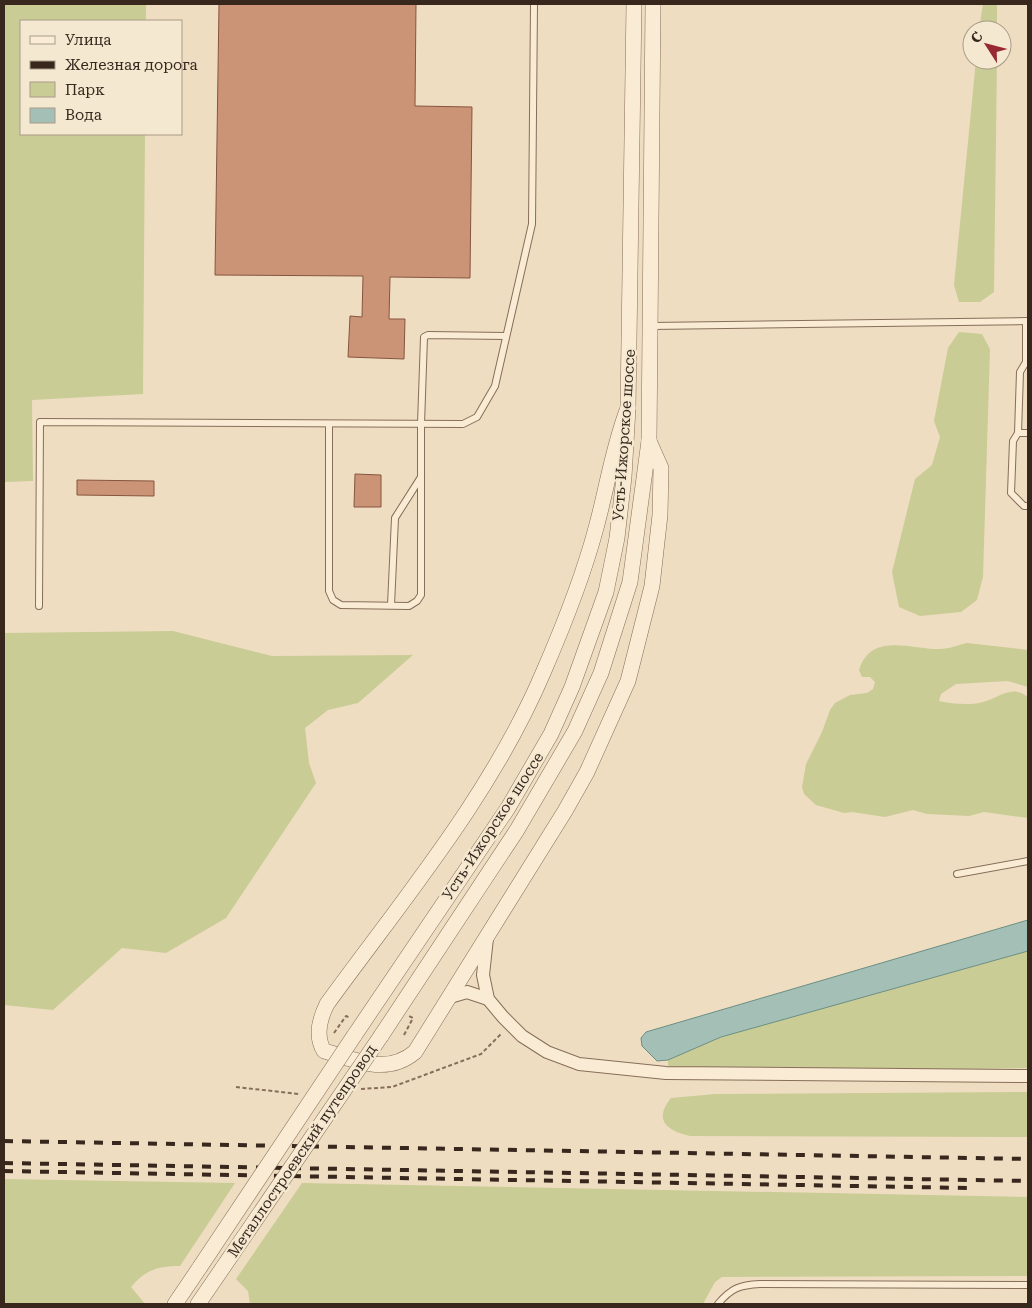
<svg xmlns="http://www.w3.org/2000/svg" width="1032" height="1308" font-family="'Roboto Serif',serif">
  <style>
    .green { fill: #c9cc95 }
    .water { fill: #a4c0b6; stroke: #6b8e83 }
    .building { fill: #cc9477; stroke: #86553e }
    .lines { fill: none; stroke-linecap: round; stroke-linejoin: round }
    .service-casing { stroke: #876e59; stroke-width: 8 }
    .minor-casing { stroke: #876e59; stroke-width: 14 }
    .tertiary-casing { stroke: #876e59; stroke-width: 16 }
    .path { stroke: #876e59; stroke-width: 2; stroke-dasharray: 4 2.5; stroke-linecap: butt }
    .service { stroke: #f9ebd4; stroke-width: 6 }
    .minor { stroke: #f9ebd4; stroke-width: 12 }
    .tertiary { stroke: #f9ebd4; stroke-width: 15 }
    .rail { stroke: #37271d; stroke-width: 4; stroke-dasharray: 9 9; stroke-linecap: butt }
    .tertiary-bridge-casing { stroke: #876e59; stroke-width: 16; stroke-linecap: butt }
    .tertiary-bridge { stroke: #f9ebd4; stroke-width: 15 }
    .labels { text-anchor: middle; stroke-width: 4.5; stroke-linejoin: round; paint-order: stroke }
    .street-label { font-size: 15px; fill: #37271d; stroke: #f5e8d0 }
  </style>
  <rect width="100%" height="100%" fill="#eeddc1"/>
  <g class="green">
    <path d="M 4,4 L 146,4 L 146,21 L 21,21 L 21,134 L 145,134 L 143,394 L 32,400 L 33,481 L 4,482 Z"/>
    <path d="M 983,4 L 997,4 L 997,30 L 979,30 Z"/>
    <path d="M 976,60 L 997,60 L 994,292 L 980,302 L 959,302 L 954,285 Z"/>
    <path d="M 959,332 L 982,334 L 990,349 L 983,577 L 977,600 L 961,612 L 920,616 L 899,607 L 892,572 L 915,479 L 932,465 L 940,437 L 934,421 L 948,348 Z"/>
    <path d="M 173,631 L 272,656 L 413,655 L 358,703 L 328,710 L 305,728 L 309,763 L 316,783 L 226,918 L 166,953 L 122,948 L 53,1010 L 4,1005 L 4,633 Z"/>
    <path d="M 967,643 L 1028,650 L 1028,687 L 1008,681 L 956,684 L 941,694 L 939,701 C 951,704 968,705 979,703 C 997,700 1011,683 1028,697 L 1028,818 L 984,812 L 969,816 L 927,814 L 913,810 L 885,817 L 852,812 L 844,813 L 816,805 L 804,794 L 802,787 L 806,764 L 822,732 L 830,710 L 835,703 L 850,695 L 867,693 L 873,689 L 875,682 L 870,677 L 862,677 L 859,670 C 871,631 913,650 940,649 C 949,649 958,645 967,643 Z"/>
    <path d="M 1028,951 L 1028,1068 L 680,1073 L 668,1066 L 668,1060 L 721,1037 Z"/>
    <path d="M 1028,1092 L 1028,1137 L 690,1136 C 667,1131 653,1120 671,1098 L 715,1094 Z"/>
    <path d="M 4,1179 L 235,1183 L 180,1266 C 158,1266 145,1270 131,1287 L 145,1304 L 4,1304 Z"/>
    <path d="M 302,1183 L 1028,1197 L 1028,1276 L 722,1277 L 715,1282 L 703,1304 L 250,1304 L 248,1291 L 236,1279 Z"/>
  </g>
  <path class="water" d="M 1028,920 L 1028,951 L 721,1037 L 668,1060 L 657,1061 L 642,1046 L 641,1038 L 646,1032 Z"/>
  <g class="building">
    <path d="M 219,4 L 416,4 L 415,106 L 472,107 L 470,278 L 390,277 L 389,319 L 405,319 L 404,359 L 348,357 L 350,316 L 362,317 L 363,276 L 215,275 Z"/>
    <path d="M 355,474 L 381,475 L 381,507 L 354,507 Z"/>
    <path d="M 77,480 L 154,481 L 154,496 L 77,495 Z"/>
  </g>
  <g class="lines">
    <defs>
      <g id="service">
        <path d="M 651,326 L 1028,321"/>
        <path d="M 329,425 L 329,591 L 333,600 L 341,605 L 409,606 L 417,601 L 421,595 L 421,424 L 424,337 L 428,335 L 506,336"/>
        <path d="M 1018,433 L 1020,372 L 1026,362 L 1026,321"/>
        <path d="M 1028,433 L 1018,433 L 1013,441 L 1011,493 L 1024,506 L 1028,506"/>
        <path d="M 391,605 L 395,518 L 421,477"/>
        <path d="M 39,606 L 40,422 L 463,424 L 477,417 L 495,386 L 532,224 L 534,4"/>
        <path d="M 957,874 L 1028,861"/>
        <path d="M 718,1304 C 731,1288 740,1285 760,1284 L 1028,1285"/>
      </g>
      <g id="minor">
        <path d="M 487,938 L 483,975 L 488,999 L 503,1017 L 522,1036 L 547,1052 L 579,1064 L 666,1073 L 1028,1076"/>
        <path d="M 450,997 L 467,992 L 488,999"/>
      </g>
      <g id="tertiary">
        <path d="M 628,408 C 613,446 607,488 596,528 C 583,577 563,627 543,673 C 491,795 404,898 327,1004 C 319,1020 315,1036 324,1051 C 357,1060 386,1076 415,1052 L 565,811 L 587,772 L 628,681 L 652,586 L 660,515 L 661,468 L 649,441"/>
        <path d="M 354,1036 L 508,808 L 551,734 L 572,687 L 606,592 L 617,538 L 624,477 L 628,408 L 634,4"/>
        <path d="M 381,1036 L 517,830 L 575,731 L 601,673 L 630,582 L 649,441 L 653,4"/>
        <path d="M 175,1304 L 200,1267"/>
        <path d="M 198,1304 L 224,1266"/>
      </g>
    </defs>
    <use href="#service" class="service-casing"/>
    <use href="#minor" class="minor-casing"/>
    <use href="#tertiary" class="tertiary-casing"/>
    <g class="path">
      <path d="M 334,1033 L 346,1016 L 350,1018"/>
      <path d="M 404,1035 L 413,1018 L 409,1016"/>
      <path d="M 236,1087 L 299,1094"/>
      <path d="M 361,1089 L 392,1087 L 481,1054 L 502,1033"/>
    </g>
    <use href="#service" class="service"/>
    <use href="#minor" class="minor"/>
    <use href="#tertiary" class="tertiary"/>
    <g class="rail">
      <path d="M 4,1141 L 1028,1159"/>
      <path d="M 4,1163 L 1028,1181"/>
      <path d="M 4,1171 L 969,1188"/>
    </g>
    <defs>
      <g id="tertiary-bridge">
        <path d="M 224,1266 L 381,1036"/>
        <path d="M 200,1267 L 354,1036"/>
      </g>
    </defs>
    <use href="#tertiary-bridge" class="tertiary-bridge-casing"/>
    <use href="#tertiary-bridge" class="tertiary-bridge"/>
  </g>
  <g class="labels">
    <g class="street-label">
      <text transform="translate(624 435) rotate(-86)" y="5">Усть-Ижорское шоссе</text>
      <text transform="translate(493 826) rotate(-57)" y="5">Усть-Ижорское шоссе</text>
      <text transform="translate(302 1151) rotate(-56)" y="5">Металлостроевский путепровод</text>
    </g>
  </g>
  <rect width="1032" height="1308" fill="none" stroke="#37271d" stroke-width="10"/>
  <rect x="20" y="20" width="162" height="115" fill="#f5e8d0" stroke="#a99b88"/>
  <rect x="30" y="36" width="25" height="8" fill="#f9ebd4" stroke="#a99b88"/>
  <text x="65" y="45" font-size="15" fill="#37271d">Улица</text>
  <rect x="30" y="61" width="25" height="8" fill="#37271d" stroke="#a99b88"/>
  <text x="65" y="70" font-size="15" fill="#37271d">Железная дорога</text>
  <rect x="30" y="82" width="25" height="15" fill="#c9cc95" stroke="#a99b88"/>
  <text x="65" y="95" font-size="15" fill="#37271d">Парк</text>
  <rect x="30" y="108" width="25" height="15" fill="#a4c0b6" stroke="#a99b88"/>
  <text x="65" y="120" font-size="15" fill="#37271d">Вода</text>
  <g transform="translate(987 45) rotate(306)"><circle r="24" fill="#f5e8d0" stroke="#a99b88"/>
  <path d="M0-4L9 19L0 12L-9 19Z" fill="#962932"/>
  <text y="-8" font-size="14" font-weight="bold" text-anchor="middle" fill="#37271d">С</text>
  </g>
</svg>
